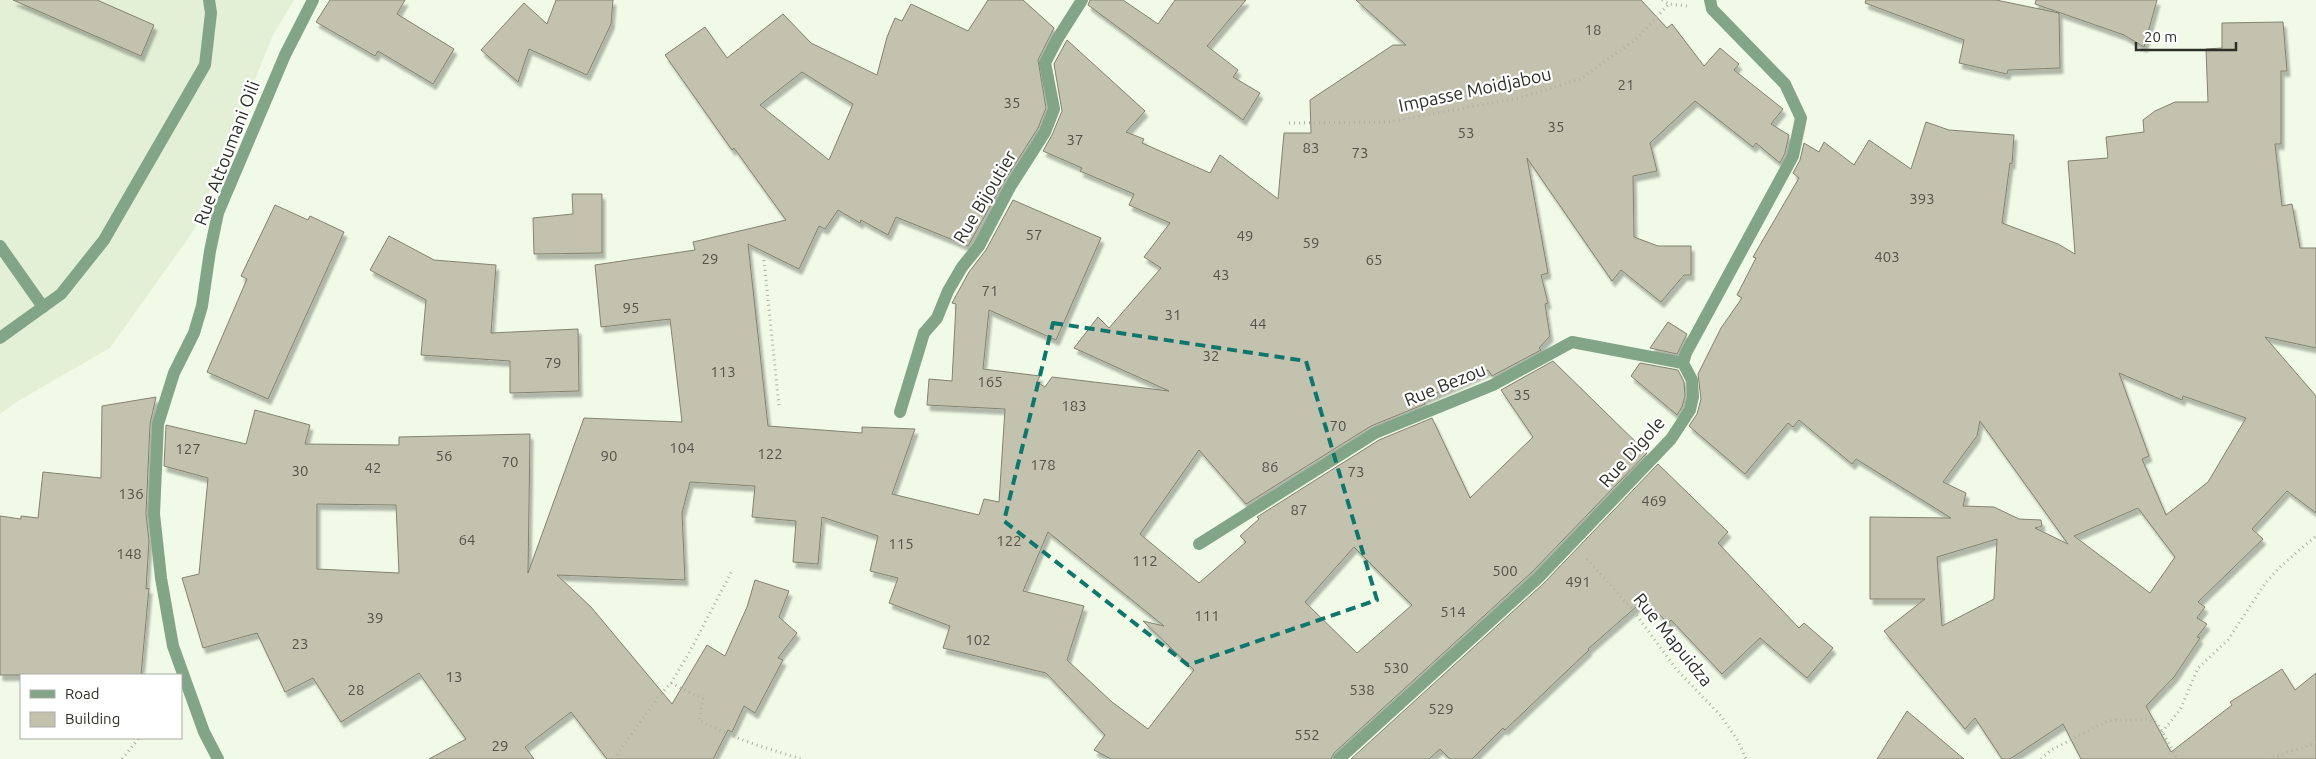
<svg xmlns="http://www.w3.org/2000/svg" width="2316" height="759" font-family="Ubuntu,sans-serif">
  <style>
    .built { fill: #e3f0d5 }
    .building { fill: #c3c2ae; stroke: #83826f; fill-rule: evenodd; filter: url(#shadow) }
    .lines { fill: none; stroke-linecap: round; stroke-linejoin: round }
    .path { stroke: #abb3a3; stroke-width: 3; stroke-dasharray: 1 4; stroke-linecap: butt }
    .minor { stroke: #82a487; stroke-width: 12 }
    .marked { fill: none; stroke: #0f766e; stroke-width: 4; stroke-dasharray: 10 6; stroke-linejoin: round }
    .labels { text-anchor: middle; stroke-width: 4.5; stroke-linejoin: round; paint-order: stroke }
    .number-label { font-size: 15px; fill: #52544a }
    .street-label { font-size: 18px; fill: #2c3028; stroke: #fff }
  </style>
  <defs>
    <filter id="shadow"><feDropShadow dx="3" dy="5.5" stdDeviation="1" flood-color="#0004"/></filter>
  </defs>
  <rect width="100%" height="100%" fill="#f0fae6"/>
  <path class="built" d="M 0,0 L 294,0 L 273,35 L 194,230 L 110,348 L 18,401 L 0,414 Z"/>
  <g class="building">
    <path d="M 13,0 L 97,0 L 154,25 L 141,56 Z"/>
    <path d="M 330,0 L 405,0 L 397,14 L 454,49 L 433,84 L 378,51 L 375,56 L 316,22 Z"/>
    <path d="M 556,0 L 613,0 L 611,24 L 587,75 L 529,49 L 518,82 L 481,50 L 524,3 L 547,24 Z"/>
    <path d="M 988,0 L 1023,0 L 1054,28 L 1038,60 L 1046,108 L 1038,128 L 1003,183 L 968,246 L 896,217 L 888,235 L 861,220 L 860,223 L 838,210 L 825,229 L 819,226 L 799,269 L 748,244 L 768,426 L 862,433 L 862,427 L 915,429 L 892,494 L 979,515 L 984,499 L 999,502 L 1005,409 L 927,405 L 929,379 L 952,381 L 956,304 L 952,303 L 969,272 L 986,250 L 1013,200 L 1101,238 L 1056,340 L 989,310 L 983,369 L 1040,376 L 1037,382 L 1045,387 L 1052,377 L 1169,391 L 1074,348 L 1098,317 L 1109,328 L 1161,268 L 1144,257 L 1170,223 L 1129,205 L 1134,194 L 1080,171 L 1082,168 L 1043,151 L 1052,135 L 1062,111 L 1054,64 L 1067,40 L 1145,111 L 1126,132 L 1144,139 L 1142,143 L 1210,173 L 1220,155 L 1278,199 L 1284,133 L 1311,133 L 1310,100 L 1393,45 L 1406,45 L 1356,0 L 1641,0 L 1667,28 L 1672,24 L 1704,66 L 1720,48 L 1739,64 L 1734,70 L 1783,109 L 1771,124 L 1789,135 L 1785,153 L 1780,163 L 1756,143 L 1753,147 L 1695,101 L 1650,143 L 1657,171 L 1633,176 L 1634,237 L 1658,246 L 1691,246 L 1691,275 L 1684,275 L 1661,302 L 1621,270 L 1612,281 L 1527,158 L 1548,273 L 1541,275 L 1548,303 L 1545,304 L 1550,336 L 1539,348 L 1541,350 L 1492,376 L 1488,370 L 1423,399 L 1425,404 L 1371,426 L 1246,504 L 1199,450 L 1140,534 L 1199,583 L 1246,542 L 1240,536 L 1259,519 L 1257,517 L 1379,440 L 1432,418 L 1470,498 L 1533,437 L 1501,390 L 1553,361 L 1647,453 L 1532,572 L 1334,753 L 1331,759 L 1111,759 L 1094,750 L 1105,735 L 1046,673 L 943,648 L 950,626 L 889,603 L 898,578 L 870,571 L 878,536 L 822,517 L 818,564 L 793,562 L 796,521 L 752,517 L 755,486 L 690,482 L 682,513 L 685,580 L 557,575 L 591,607 L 672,704 L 707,645 L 725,656 L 747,607 L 755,580 L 789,591 L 779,617 L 797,633 L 778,658 L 783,660 L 755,713 L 744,706 L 732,732 L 728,730 L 713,759 L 607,759 L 571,712 L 525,747 L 534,759 L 429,759 L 466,739 L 419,673 L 341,722 L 313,678 L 285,692 L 257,633 L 203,648 L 182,578 L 199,574 L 208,478 L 164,466 L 166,425 L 246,444 L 255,410 L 310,425 L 305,444 L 399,445 L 399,437 L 530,434 L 528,573 L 584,418 L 682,422 L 670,319 L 601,327 L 595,265 L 695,250 L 693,242 L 786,220 L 734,148 L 732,150 L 665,55 L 705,27 L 727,58 L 783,14 L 811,43 L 877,75 L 887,37 L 895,18 L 902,21 L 911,4 L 968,31 ZM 802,72 L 853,104 L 829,160 L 760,105 ZM 317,504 L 396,505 L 399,573 L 317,569 ZM 1048,532 L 1164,626 L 1143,621 L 1194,670 L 1148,729 L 1112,702 L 1067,660 L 1084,606 L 1023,591 ZM 1354,547 L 1412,605 L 1357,653 L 1305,602 Z"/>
    <path d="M 1090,0 L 1123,0 L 1158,24 L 1175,0 L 1246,0 L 1207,46 L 1238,70 L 1233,77 L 1260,93 L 1243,120 L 1088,5 Z"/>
    <path d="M 1866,0 L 1996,0 L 2059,13 L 2060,68 L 2008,70 L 2007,74 L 1959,63 L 1964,40 L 1865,3 Z"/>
    <path d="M 2036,0 L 2157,0 L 2144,47 L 2124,35 L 2035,4 Z"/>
    <path d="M 2283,22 L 2287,71 L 2281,71 L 2281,144 L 2275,144 L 2282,206 L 2292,204 L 2300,248 L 2316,248 L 2316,348 L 2265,337 L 2316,396 L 2316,513 L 2287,491 L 2252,529 L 2263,539 L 2198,602 L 2205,607 L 2197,618 L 2207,624 L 2197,637 L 2200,638 L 2174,677 L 2146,706 L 2171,752 L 2232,705 L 2230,702 L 2282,669 L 2295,690 L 2316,673 L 2316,759 L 2081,759 L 2063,724 L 2010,759 L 2002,759 L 1975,718 L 1965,729 L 1884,631 L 1925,599 L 1870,599 L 1870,517 L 1951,518 L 1856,459 L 1852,464 L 1799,420 L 1793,427 L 1788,423 L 1745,474 L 1689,426 L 1697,414 L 1701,399 L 1698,374 L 1721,328 L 1742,298 L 1737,295 L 1756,258 L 1753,257 L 1799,178 L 1793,173 L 1800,160 L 1804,143 L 1819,152 L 1824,142 L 1854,165 L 1869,140 L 1911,169 L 1926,122 L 1949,130 L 2014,135 L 2012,164 L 2010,163 L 2002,223 L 2058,244 L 2075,254 L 2068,161 L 2108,158 L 2106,137 L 2144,132 L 2143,120 L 2155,111 L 2175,102 L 2208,102 L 2206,49 L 2222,48 L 2222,23 ZM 2119,373 L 2182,400 L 2183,396 L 2246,418 L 2208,482 L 2166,515 L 2142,459 L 2149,456 ZM 1980,421 L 2058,530 L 2068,544 L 2035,528 L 2042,526 L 2041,520 L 2019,519 L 1994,507 L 1963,506 L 1966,493 L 1943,482 L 1977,436 ZM 2138,508 L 2175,557 L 2150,593 L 2074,536 ZM 1997,539 L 1994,599 L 1942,626 L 1937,557 Z"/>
    <path d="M 572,194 L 602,194 L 602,253 L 534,254 L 533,218 L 573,214 Z"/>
    <path d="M 275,205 L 308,220 L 310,216 L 344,232 L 268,399 L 207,372 L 247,279 L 241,276 Z"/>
    <path d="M 389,236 L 434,260 L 496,265 L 491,333 L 578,329 L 579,391 L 510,393 L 510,361 L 421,355 L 426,300 L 370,270 Z"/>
    <path d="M 1668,322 L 1687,334 L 1677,354 L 1650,348 Z"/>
    <path d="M 1640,363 L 1678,370 L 1684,382 L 1685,396 L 1682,407 L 1677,415 L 1631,376 Z"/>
    <path d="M 156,397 L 150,424 L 146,514 L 149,541 L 146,589 L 149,588 L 141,675 L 0,675 L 0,516 L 21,519 L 21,516 L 38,518 L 43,472 L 101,478 L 102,406 Z"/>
    <path d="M 1658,464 L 1728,532 L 1718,543 L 1799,628 L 1804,623 L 1833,648 L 1807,678 L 1760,638 L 1722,674 L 1671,620 L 1668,623 L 1644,600 L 1588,649 L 1589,650 L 1505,730 L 1503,728 L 1472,759 L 1450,759 L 1440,749 L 1429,759 L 1351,759 L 1543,584 Z"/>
    <path d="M 1907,711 L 1964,759 L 1877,759 Z"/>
  </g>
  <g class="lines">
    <g class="path">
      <path d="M 1662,0 L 1669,4 L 1687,6"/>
      <path d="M 1289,123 L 1388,122 L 1519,98 L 1580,79 L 1635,40 L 1669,4"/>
      <path d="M 764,260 L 779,406"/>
      <path d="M 1587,559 L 1632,609 L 1677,670 L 1722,717 L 1738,741 L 1746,759"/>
      <path d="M 671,683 L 703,699 L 699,720 C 731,738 766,748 801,759"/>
      <path d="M 2162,732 L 2180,710 L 2198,668 L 2228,640 L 2266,582 L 2281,566 L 2316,536"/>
      <path d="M 122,759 L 139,738"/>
      <path d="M 614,759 L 658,697 L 671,683 L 689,653 L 733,569"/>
      <path d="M 2041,759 L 2051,750 L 2108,721 L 2147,719 L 2157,723 L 2178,759"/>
      <path d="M 2268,759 L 2316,743"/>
    </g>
    <g class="minor">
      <path d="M 0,246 L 43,307"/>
      <path d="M 0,338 L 61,294 L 104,240 L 205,65 L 211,13 L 209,0"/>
      <path d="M 900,412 L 924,333 L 937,318 L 948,291 L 962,267 L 979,246 L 1010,187 L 1045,132 L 1054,109 L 1045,63 L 1058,38 L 1082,0"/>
      <path d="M 1199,544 L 1375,433 L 1493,385 L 1572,342 L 1683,363"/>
      <path d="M 218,759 L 204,732 L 173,646 L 161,578 L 154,514 L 158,424 L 174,373 L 194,333 L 202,306 L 210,251 L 218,213 L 285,55 L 313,0"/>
      <path d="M 1339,759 L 1538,578 L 1671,439 L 1690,410 L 1693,397 L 1692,380 L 1683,363 L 1686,353 L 1793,156 L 1801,118 L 1785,84 L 1712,9 L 1710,0"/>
    </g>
  </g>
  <path class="marked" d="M 1053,323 L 1306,361 L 1377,600 L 1188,665 L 1004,521 Z"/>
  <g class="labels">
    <g class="number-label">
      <text x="1593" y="35">18</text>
      <text x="1626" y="90">21</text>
      <text x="1012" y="108">35</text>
      <text x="1556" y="132">35</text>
      <text x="1466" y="138">53</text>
      <text x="1075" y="145">37</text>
      <text x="1311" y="153">83</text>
      <text x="1360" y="158">73</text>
      <text x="1922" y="204">393</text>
      <text x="1034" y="240">57</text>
      <text x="1245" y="241">49</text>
      <text x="1311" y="248">59</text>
      <text x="1887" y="262">403</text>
      <text x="710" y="264">29</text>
      <text x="1374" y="265">65</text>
      <text x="1221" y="280">43</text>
      <text x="990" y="296">71</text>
      <text x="631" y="313">95</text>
      <text x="1173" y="320">31</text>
      <text x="1258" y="329">44</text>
      <text x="1211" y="361">32</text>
      <text x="553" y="368">79</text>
      <text x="723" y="377">113</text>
      <text x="990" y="387">165</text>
      <text x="1522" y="400">35</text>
      <text x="1074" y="411">183</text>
      <text x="1338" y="431">70</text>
      <text x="682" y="453">104</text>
      <text x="188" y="454">127</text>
      <text x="770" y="459">122</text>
      <text x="444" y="461">56</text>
      <text x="609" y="461">90</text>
      <text x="510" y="467">70</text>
      <text x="1043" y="470">178</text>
      <text x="1270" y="472">86</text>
      <text x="373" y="473">42</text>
      <text x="300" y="476">30</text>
      <text x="1356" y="477">73</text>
      <text x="131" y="499">136</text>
      <text x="1654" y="506">469</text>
      <text x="1299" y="515">87</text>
      <text x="467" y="545">64</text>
      <text x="1009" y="546">122</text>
      <text x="901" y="549">115</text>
      <text x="129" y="559">148</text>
      <text x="1145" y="566">112</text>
      <text x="1505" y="576">500</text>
      <text x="1578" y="587">491</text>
      <text x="1453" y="617">514</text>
      <text x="1207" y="621">111</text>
      <text x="375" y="623">39</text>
      <text x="978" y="645">102</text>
      <text x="300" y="649">23</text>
      <text x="1396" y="673">530</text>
      <text x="454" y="682">13</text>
      <text x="356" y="695">28</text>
      <text x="1362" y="695">538</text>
      <text x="1441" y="714">529</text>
      <text x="1307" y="740">552</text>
      <text x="500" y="751">29</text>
    </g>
    <g class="street-label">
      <text transform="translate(1475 90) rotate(-12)" y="6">Impasse Moidjabou</text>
      <text transform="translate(227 153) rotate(-69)" y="6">Rue Attoumani Oili</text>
      <text transform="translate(985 197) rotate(-59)" y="6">Rue Bijoutier</text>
      <text transform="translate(1445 385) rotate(-22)" y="6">Rue Bezou</text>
      <text transform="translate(1632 452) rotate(-48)" y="6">Rue Digole</text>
      <text transform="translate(1673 640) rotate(51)" y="6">Rue Mapuidza</text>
    </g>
  </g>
  <rect x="20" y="674" width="162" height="65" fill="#ffffff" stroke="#abaca9"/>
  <rect x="30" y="690" width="25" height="8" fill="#82a487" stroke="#abaca9"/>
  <text x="65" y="699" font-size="15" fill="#2c3028">Road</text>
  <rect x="30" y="712" width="25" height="15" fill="#c3c2ae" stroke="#abaca9"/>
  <text x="65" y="724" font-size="15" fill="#2c3028">Building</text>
  <path d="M2136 42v8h100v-8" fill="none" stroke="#2c3028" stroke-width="2.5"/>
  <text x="2144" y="42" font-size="15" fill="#2c3028" stroke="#ffffff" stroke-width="4" paint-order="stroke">20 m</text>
</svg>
